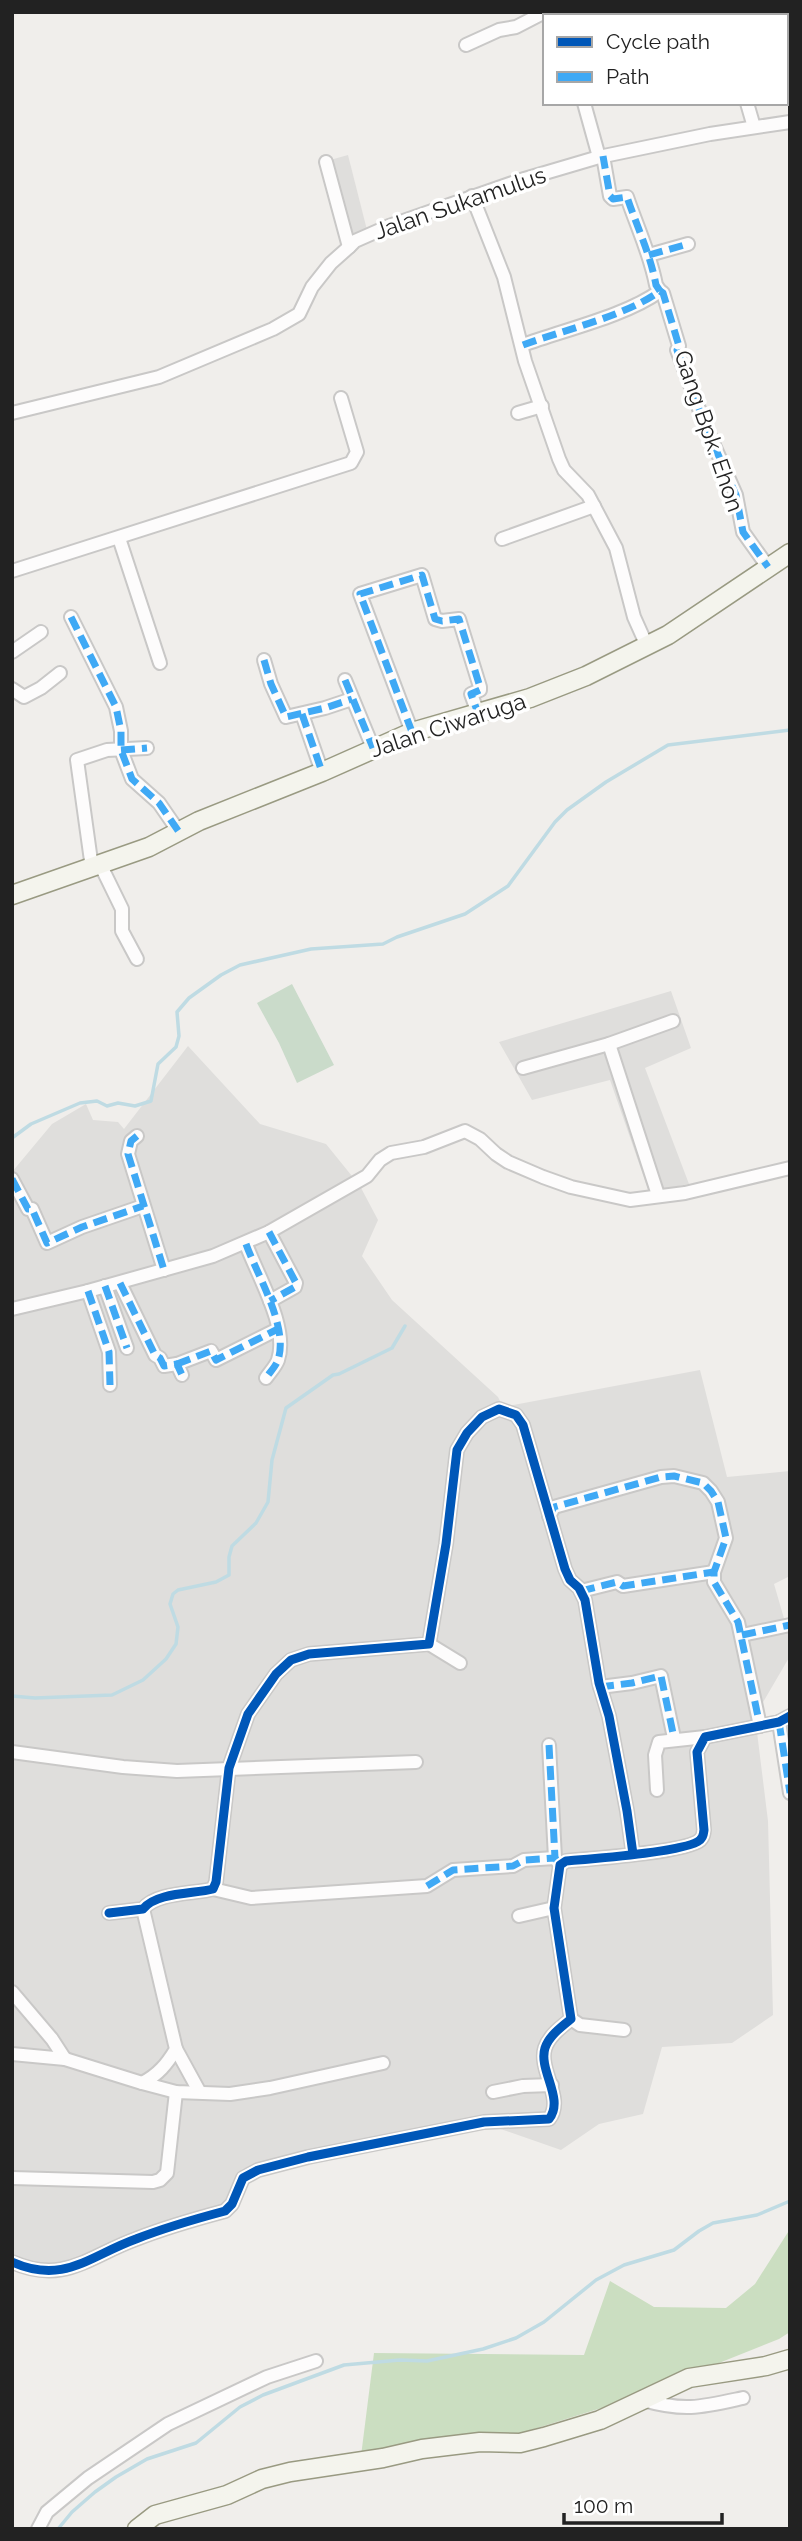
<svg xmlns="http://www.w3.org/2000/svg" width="802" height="2541" font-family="Raleway,sans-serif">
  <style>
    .residential { fill: #dfdedc }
    .forest { fill: #cbdec1 }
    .cemetery { fill: #cadbca }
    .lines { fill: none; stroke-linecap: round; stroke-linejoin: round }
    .stream { stroke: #bfdbe3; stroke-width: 3.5 }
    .street-casing { stroke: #c9c8c7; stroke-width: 16 }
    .secondary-casing { stroke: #999a82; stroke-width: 21 }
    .street { stroke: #fdfcfc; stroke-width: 12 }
    .secondary { stroke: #f4f4ed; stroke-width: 18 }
    .quiet { stroke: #3fa9f5; stroke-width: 7; stroke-dasharray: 14 7; stroke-linecap: butt }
    .cycleway-casing { stroke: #fff; stroke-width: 13 }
    .cycleway { stroke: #0057b8; stroke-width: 9 }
    .labels { text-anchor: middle; stroke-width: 7; stroke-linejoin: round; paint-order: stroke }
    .street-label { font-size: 23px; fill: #222; stroke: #fff }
  </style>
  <rect width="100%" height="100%" fill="#f0eeeb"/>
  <g class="residential">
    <path d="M 348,155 L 367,230 L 343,237 L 323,162 Z"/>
    <path d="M 671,991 L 691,1048 L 645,1068 L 689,1184 L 649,1192 L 610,1080 L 532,1100 L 499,1042 Z"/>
    <path d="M 188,1046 L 260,1124 L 326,1144 L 360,1186 L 378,1220 L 362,1256 L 392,1300 L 498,1397 L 503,1407 L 700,1370 L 727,1477 L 790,1471 L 790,1576 L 774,1584 L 790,1639 L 790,1656 L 755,1716 L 768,1821 L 773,2015 L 732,2043 L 662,2047 L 643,2114 L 599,2124 L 561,2150 L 475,2120 L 242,2169 L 229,2199 L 215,2210 L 67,2267 L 48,2268 L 12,2255 L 12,1172 L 52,1124 L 86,1104 L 93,1120 L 118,1122 L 124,1129 Z"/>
  </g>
  <path class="forest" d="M 790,2229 L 790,2332 L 779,2339 L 624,2401 L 521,2433 L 361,2456 L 374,2353 L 584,2355 L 610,2281 L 654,2307 L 726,2308 L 755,2284 Z"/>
  <path class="cemetery" d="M 292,984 L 334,1065 L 297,1083 L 279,1043 L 257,1003 Z"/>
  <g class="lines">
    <g class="stream">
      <path d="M 12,1138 L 31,1124 L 80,1103 L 97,1101 L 107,1106 L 118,1103 L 135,1106 L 151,1101 L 158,1064 L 176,1047 L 179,1036 L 177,1012 L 189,998 L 221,975 L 240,965 L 311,949 L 383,944 L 397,937 L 465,914 L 508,886 L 555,822 L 567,810 L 606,782 L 668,745 L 790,730"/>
      <path d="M 12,1696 L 35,1698 L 112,1695 L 143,1680 L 166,1659 L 176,1644 L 178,1627 L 170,1604 L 173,1594 L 178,1590 L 216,1582 L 229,1575 L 229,1557 L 232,1546 L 256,1523 L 268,1502 L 272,1460 L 286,1408 L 333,1375 L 339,1374 L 392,1348 L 405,1326"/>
      <path d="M 58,2529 L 72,2512 L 95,2492 L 116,2477 L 147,2459 L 196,2443 L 240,2407 L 263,2395 L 344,2365 L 400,2360 L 427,2361 L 483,2349 L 516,2338 L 544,2322 L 596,2280 L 624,2265 L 674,2250 L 699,2231 L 713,2223 L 757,2215 L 790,2201"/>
    </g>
    <defs>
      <g id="street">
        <path d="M 617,12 L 618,16"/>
        <path d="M 717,12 L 718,16"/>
        <path d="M 655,16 L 667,13"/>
        <path d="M 466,45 L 499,30 L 516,27 L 545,12"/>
        <path d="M 584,103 L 599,157"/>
        <path d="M 747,103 L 754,127"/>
        <path d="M 326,162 L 349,247"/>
        <path d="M 472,196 L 504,277 L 525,361 L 559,459 L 564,470 L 588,495 L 616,548 L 634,617 L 647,646"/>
        <path d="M 649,255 L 688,244"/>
        <path d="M 660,291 L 663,293 L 679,346 L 677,350 L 705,425 L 736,495 L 743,532 L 768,567"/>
        <path d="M 523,345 C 563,330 626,316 660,291 L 656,285 C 650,253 637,227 627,197 L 613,199 L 610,196 L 603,156"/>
        <path d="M 12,413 L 159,377 L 273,329 L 299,314 L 312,287 L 331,263 L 349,247 L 355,241 L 389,226 L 521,180 L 599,157 L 710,134 L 790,122"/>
        <path d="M 518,413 L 542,406"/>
        <path d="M 119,538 L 160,663"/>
        <path d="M 502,539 L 594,506"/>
        <path d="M 12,571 L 351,463 L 357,452 L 341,398"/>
        <path d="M 71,617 L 116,707 L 121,731 L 121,750 L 132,779 L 159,803 L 179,832"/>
        <path d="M 12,652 L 41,632"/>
        <path d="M 264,660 L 271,684 L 286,717 L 325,708 L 352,699"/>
        <path d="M 345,680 L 373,748"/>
        <path d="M 12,689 L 24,697 L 41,688 L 60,673"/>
        <path d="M 302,714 L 322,772"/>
        <path d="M 412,732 L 360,594 L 422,575 L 435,619 L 442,621 L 459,619 L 480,687 L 480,690 L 471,694 L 478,713"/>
        <path d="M 101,866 L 122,909 L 122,931 L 137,959"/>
        <path d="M 92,868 L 77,760 L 107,750 L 147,748"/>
        <path d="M 609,1044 L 658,1195"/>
        <path d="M 523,1068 L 609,1044 L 673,1021"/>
        <path d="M 137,1136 L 131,1141 L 128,1154 L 164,1270"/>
        <path d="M 12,1179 L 28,1209 L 32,1209 L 47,1243 L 82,1227 L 143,1206"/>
        <path d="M 269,1232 L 296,1283 L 295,1287 L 270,1301"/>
        <path d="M 246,1244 C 257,1275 289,1327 278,1360 C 276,1366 270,1372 266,1378"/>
        <path d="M 120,1283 L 155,1355 L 160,1358 L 164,1366 L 177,1364 L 182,1375"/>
        <path d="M 105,1286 L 127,1348"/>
        <path d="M 88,1291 L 109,1352 L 110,1385"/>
        <path d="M 12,1309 L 88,1291 L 213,1256 L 269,1232 L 367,1176 L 380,1160 L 391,1153 L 424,1147 L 465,1131 L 480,1139 L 496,1154 L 508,1162 L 543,1177 L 571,1187 L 630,1200 L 685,1193 L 790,1168"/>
        <path d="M 177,1364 L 211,1351 L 216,1360 L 278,1329"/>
        <path d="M 549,1516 L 554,1507 L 661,1477 L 674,1476 L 703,1483 L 711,1491 L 718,1502 L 726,1538 L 714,1572 L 714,1582 L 738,1622 L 760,1726"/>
        <path d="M 581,1591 L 617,1582 L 623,1586 L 714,1572"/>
        <path d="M 742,1635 L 790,1625"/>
        <path d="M 429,1644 L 460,1663"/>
        <path d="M 600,1687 L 632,1683 L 661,1676 L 674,1738"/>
        <path d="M 779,1722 L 790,1793"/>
        <path d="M 549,1745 L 555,1858"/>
        <path d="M 12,1752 L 123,1767 L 177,1771 L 416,1762"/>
        <path d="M 657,1790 L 655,1755 L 659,1742 L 705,1737"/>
        <path d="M 213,1889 L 251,1898 L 427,1886 L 453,1870 L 513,1866 L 524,1860 L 555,1858 L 560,1865"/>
        <path d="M 109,1913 L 143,1909 C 156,1892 194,1894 213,1889 L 216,1882 L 229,1768 L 248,1714 L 276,1674 L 291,1660 L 309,1654 L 429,1644 L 446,1544 L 457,1450 L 467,1433 L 482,1417 L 499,1409 L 516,1415 L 523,1425 L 565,1569 L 570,1580 L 579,1588 L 585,1600 L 599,1683 L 609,1716 L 627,1811 L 633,1854"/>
        <path d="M 519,1916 L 554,1908"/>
        <path d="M 12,1992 L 52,2039 L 65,2059"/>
        <path d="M 571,2019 L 580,2025 L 624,2030"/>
        <path d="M 176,2049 L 199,2091"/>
        <path d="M 12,2054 L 65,2059 L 142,2083 C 158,2075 167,2064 176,2049 L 143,1909"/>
        <path d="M 142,2083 L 176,2092 L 230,2094 L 270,2088 L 383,2063"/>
        <path d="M 493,2092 L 523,2086 L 552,2085"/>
        <path d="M 12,2178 L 153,2182 L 160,2180 L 167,2173 L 176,2092"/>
        <path d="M 12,2262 C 64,2285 89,2256 136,2239 C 164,2228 195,2219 225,2211 L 232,2204 L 243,2178 L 258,2170 L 308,2157 L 484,2122 L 549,2119 C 565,2099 538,2070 545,2048 C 549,2036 561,2027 571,2019 L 554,1908 L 560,1865 L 566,1861 C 589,1859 687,1852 700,1840 C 704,1836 703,1835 704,1830 L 697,1752 L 705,1737 L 779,1722 L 790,1716"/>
        <path d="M 643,2400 C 685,2412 702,2407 743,2398"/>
        <path d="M 38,2529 L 47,2512 L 88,2478 L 168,2424 L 267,2377 L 316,2361"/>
      </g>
      <g id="secondary">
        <path d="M 12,895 L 149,847 L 199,821 L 322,772 L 412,732 L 530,698 L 586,676 L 668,635 L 790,553"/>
        <path d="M 137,2529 L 155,2515 L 227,2495 L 262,2479 L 290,2472 L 383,2458 L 422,2449 L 480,2442 L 520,2443 L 544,2437 L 600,2420 L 689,2378 L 766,2366 L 790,2359"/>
      </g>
    </defs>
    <use href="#street" class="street-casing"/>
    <use href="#secondary" class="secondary-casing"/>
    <use href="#street" class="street"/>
    <use href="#secondary" class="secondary"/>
    <g class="quiet">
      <path d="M 649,255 L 688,244"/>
      <path d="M 660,291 L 663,293 L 679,346 L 677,350 L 705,425 L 736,495 L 743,532 L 768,567"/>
      <path d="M 523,345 C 563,330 626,316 660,291 L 656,285 C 650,253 637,227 627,197 L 613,199 L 610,196 L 603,156"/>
      <path d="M 71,617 L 116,707 L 121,731 L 121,750 L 132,779 L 159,803 L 179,832"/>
      <path d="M 264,660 L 271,684 L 286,717 L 325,708 L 352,699"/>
      <path d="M 345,680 L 373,748"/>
      <path d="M 302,714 L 322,772"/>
      <path d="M 412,732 L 360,594 L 422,575 L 435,619 L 442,621 L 459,619 L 480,687 L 480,690 L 471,694 L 478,713"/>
      <path d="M 121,750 L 147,748"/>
      <path d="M 137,1136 L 131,1141 L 128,1154 L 164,1270"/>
      <path d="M 12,1179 L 28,1209 L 32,1209 L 47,1243 L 82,1227 L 143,1206"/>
      <path d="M 269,1232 L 296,1283 L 295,1287 L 270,1301"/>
      <path d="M 246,1244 C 257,1275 289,1327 278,1360 C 276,1366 270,1372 266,1378"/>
      <path d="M 120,1283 L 155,1355 L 160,1358 L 164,1366 L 177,1364 L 182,1375"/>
      <path d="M 105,1286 L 127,1348"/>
      <path d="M 88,1291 L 109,1352 L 110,1385"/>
      <path d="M 177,1364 L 211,1351 L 216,1360 L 278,1329"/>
      <path d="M 549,1516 L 554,1507 L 661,1477 L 674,1476 L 703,1483 L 711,1491 L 718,1502 L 726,1538 L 714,1572 L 714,1582 L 738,1622 L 760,1726"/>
      <path d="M 581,1591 L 617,1582 L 623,1586 L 714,1572"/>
      <path d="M 742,1635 L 790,1625"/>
      <path d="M 600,1687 L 632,1683 L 661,1676 L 674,1738"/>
      <path d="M 779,1722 L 790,1793"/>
      <path d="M 549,1745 L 555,1858"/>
      <path d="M 427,1886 L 453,1870 L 513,1866 L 524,1860 L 555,1858 L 560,1865"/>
    </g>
    <defs>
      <g id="cycleway">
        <path d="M 109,1913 L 143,1909 C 156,1892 194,1894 213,1889 L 216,1882 L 229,1768 L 248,1714 L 276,1674 L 291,1660 L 309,1654 L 429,1644 L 446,1544 L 457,1450 L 467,1433 L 482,1417 L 499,1409 L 516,1415 L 523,1425 L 565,1569 L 570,1580 L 579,1588 L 585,1600 L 599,1683 L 609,1716 L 627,1811 L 633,1854"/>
        <path d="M 12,2262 C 64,2285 89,2256 136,2239 C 164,2228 195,2219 225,2211 L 232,2204 L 243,2178 L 258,2170 L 308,2157 L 484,2122 L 549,2119 C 565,2099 538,2070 545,2048 C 549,2036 561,2027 571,2019 L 554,1908 L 560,1865 L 566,1861 C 589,1859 687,1852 700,1840 C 704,1836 703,1835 704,1830 L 697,1752 L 705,1737 L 779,1722 L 790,1716"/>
      </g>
    </defs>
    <use href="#cycleway" class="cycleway-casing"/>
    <use href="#cycleway" class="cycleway"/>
  </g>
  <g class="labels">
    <g class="street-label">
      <text transform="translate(460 203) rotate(-19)" y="8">Jalan Sukamulus</text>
      <text transform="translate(709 431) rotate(71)" y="8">Gang Bpk. Ehon</text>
      <text transform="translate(448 725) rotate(-18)" y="8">Jalan Ciwaruga</text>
    </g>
  </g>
  <rect width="802" height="2541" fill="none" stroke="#222222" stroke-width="28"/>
  <rect x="543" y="14" width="245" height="91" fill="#ffffff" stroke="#a7a7a7" stroke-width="2"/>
  <rect x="557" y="37" width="35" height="10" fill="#0057b8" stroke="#a7a7a7" stroke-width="2"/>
  <text x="606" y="49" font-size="21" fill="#222222">Cycle path</text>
  <rect x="557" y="72" width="35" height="10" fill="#3fa9f5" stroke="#a7a7a7" stroke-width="2"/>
  <text x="606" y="84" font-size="21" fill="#222222">Path</text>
  <path d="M564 2513v10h158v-10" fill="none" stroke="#222222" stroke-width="3.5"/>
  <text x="574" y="2513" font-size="21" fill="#222222" stroke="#ffffff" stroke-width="5" paint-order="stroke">100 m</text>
</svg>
